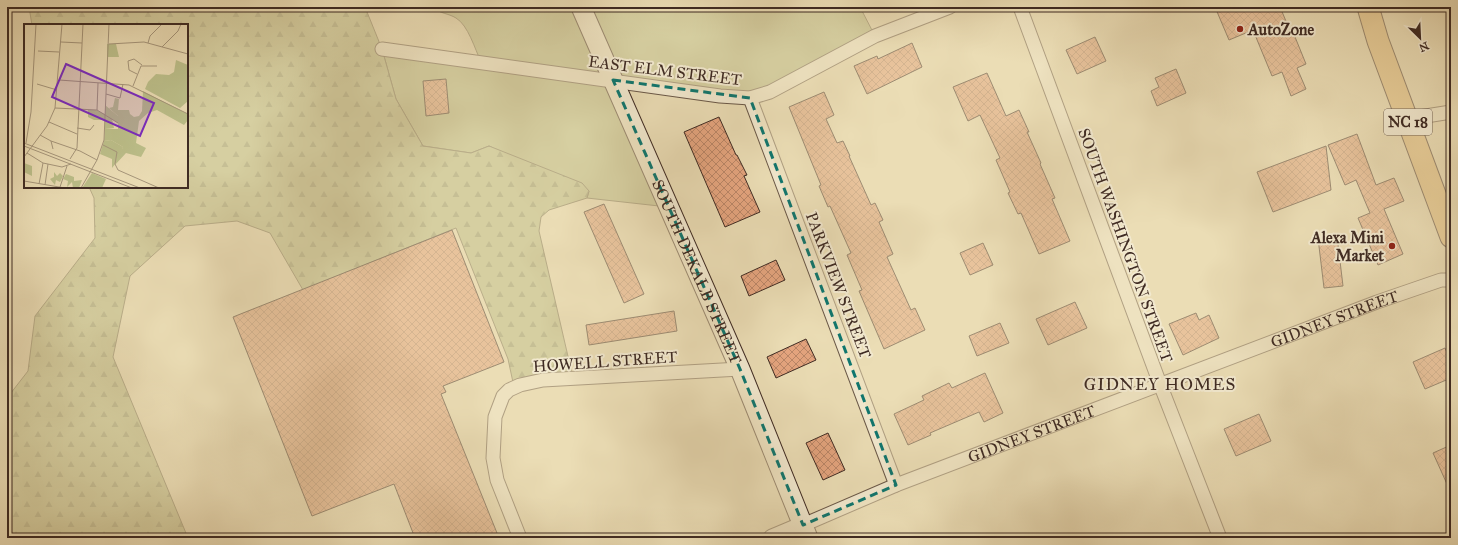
<svg xmlns="http://www.w3.org/2000/svg" width="1458" height="545" font-family="'IM FELL Great Primer',serif">
  <style>
    .green { fill: #bcbf8a; stroke: #7e7556 }
    .forest { fill: url(#forest-firs); stroke: #7e7556 }
    .building { fill: url(#building-cross-hatch); stroke: #3f2b23 }
    .lines { fill: none; stroke-linecap: round; stroke-linejoin: round }
    .minor-casing { stroke: #6a5848; stroke-width: 15 }
    .tertiary-casing { stroke: #6a5848; stroke-width: 19 }
    .secondary-casing { stroke: #3f2b23; stroke-width: 21 }
    .primary-casing { stroke: #3f2b23; stroke-width: 23 }
    .minor { stroke: #f2e9cf; stroke-width: 13 }
    .tertiary { stroke: #f2e9cf; stroke-width: 17 }
    .secondary { stroke: #f2e9cf; stroke-width: 19 }
    .primary { stroke: #e6be7a; stroke-width: 21 }
    .marked { fill: none; stroke: #0f766e; stroke-width: 3; stroke-dasharray: 8 5; stroke-linejoin: round }
    .poi-dot { fill: #8f2418; stroke: #f2e9cf; stroke-width: 1.5 }
    .labels { text-anchor: middle; stroke-width: 4; stroke-linejoin: round; paint-order: stroke }
    .shield { fill: #f2e9cf; stroke: #756457; stroke-width: 1 }
    .shield-label { font-size: 15px; font-weight: bold; fill: #3f2b23 }
    .poi-label { font-size: 16px; font-weight: bold; fill: #3f2b23; stroke: #f2e9cf; text-anchor: start }
    .street-label { font-size: 16px; fill: #3f2b23; stroke: #f2e9cf }
    .neighbourhood-label { font-size: 17px; letter-spacing: 1px; fill: #3f2b23; stroke: #f2e9cf }
    .inset-road { fill: none; stroke: #a6967b; stroke-width: 1 }
    .view { fill: #7b2cbf; fill-opacity: 0.15; stroke: #7b2cbf; stroke-width: 2 }
    .inset-edge { fill: none; stroke: #3f2b23; stroke-width: 2 }
  </style>
  <defs>
    <pattern id="forest-firs" width="22" height="20" patternUnits="userSpaceOnUse"><rect width="22" height="20" fill="#bcbf8a"/><path d="M5 1l3.5 6h-7zM16 11l3.5 6h-7z" fill="#9a9b70"/></pattern>
    <pattern id="building-cross-hatch" width="8" height="8" patternUnits="userSpaceOnUse"><rect width="8" height="8" fill="#e4a47e"/><path d="M0 0l8 8M0 8l8-8" fill="none" stroke="#ba8667"/></pattern>
  </defs>
  <rect width="100%" height="100%" fill="#ebddb5"/>
  <filter id="stains"><feTurbulence type="fractalNoise" baseFrequency=".005" numOctaves="4"/><feColorMatrix values="0 0 0 0 .2 0 0 0 0 .09 0 0 0 0 .02 0 0 0 .5 -.17"/></filter>
  <radialGradient id="worn" r=".72"><stop offset=".6" stop-color="#630" stop-opacity="0"/><stop offset="1" stop-color="#630" stop-opacity=".3"/></radialGradient>
  <path class="green" d="M 433,7 L 860,7 L 875,36 L 750,98 L 613,81 L 668,207 L 587,198 L 589,191 L 489,146 L 471,153 L 423,146 L 396,99 L 382,49 L 481,62 C 475,49 468,25 456,18 C 448,13 440,14 433,7 Z"/>
  <path class="forest" d="M 29,7 L 365,7 L 382,49 L 396,99 L 423,146 L 471,153 L 489,146 L 582,183 L 589,191 L 587,198 L 549,210 L 541,217 L 539,231 L 573,378 L 514,387 L 508,359 L 456,228 L 303,290 L 270,233 L 237,221 L 185,226 L 130,276 L 113,357 L 188,538 L 7,538 L 7,398 L 28,371 L 35,316 L 95,238 L 94,198 L 89,187 L 187,187 L 187,25 L 32,25 Z"/>
  <g class="building">
    <path d="M 1215,7 L 1280,7 L 1291,33 L 1293,32 L 1306,64 L 1297,68 L 1306,89 L 1291,96 L 1282,72 L 1272,76 L 1253,30 L 1229,40 Z"/>
    <path d="M 1095,37 L 1106,61 L 1077,74 L 1066,50 Z"/>
    <path d="M 912,43 L 922,67 L 867,94 L 854,66 L 877,56 L 878,59 Z"/>
    <path d="M 1176,69 L 1186,93 L 1157,106 L 1151,91 L 1159,87 L 1155,78 Z"/>
    <path d="M 987,73 L 1006,116 L 1019,110 L 1029,132 L 1027,132 L 1041,163 L 1040,164 L 1055,198 L 1052,199 L 1070,241 L 1039,254 L 1021,213 L 1018,214 L 1008,193 L 1010,192 L 996,160 L 1000,158 L 980,115 L 968,121 L 953,87 Z"/>
    <path d="M 446,79 L 449,113 L 426,116 L 423,81 Z"/>
    <path d="M 824,92 L 834,115 L 826,119 L 837,143 L 843,141 L 850,156 L 849,156 L 871,205 L 875,203 L 883,220 L 879,222 L 893,254 L 887,257 L 911,310 L 915,308 L 925,330 L 884,349 L 859,291 L 862,290 L 847,255 L 851,253 L 830,206 L 828,207 L 819,186 L 821,185 L 789,107 Z"/>
    <path d="M 719,117 L 736,155 L 737,155 L 747,175 L 744,176 L 760,212 L 725,227 L 684,132 Z"/>
    <path d="M 1357,134 L 1376,185 L 1394,178 L 1404,201 L 1384,209 L 1403,254 L 1378,265 L 1358,218 L 1370,213 L 1356,180 L 1345,185 L 1328,145 Z"/>
    <path d="M 1326,146 L 1331,190 L 1273,212 L 1257,172 Z"/>
    <path d="M 604,204 L 644,294 L 624,303 L 584,212 Z"/>
    <path d="M 452,230 L 504,362 L 443,386 L 446,392 L 441,394 L 499,538 L 415,538 L 394,484 L 312,516 L 233,317 Z"/>
    <path d="M 1337,236 L 1343,286 L 1324,288 L 1318,238 Z"/>
    <path d="M 983,243 L 993,265 L 970,275 L 960,253 Z"/>
    <path d="M 776,260 L 785,280 L 749,296 L 741,276 Z"/>
    <path d="M 1075,302 L 1087,328 L 1048,345 L 1036,319 Z"/>
    <path d="M 674,311 L 677,331 L 589,345 L 586,325 Z"/>
    <path d="M 1196,313 L 1199,320 L 1209,315 L 1219,338 L 1183,355 L 1169,324 Z"/>
    <path d="M 1000,323 L 1009,343 L 977,356 L 969,336 Z"/>
    <path d="M 806,339 L 816,360 L 776,378 L 767,357 Z"/>
    <path d="M 1445,348 L 1451,362 L 1451,378 L 1425,389 L 1413,362 Z"/>
    <path d="M 985,373 L 1003,413 L 984,422 L 979,412 L 930,433 L 931,435 L 908,445 L 894,414 L 924,400 L 922,396 L 949,383 L 952,388 Z"/>
    <path d="M 1259,414 L 1271,441 L 1236,456 L 1224,429 Z"/>
    <path d="M 828,433 L 845,470 L 823,480 L 806,443 Z"/>
    <path d="M 1451,445 L 1451,493 L 1433,453 Z"/>
  </g>
  <g class="lines">
    <defs>
      <g id="minor">
        <path d="M 1020,7 L 1160,384 L 1220,538"/>
        <path d="M 382,49 L 720,96 L 750,98 L 770,92 L 875,36 L 950,7"/>
        <path d="M 750,98 L 896,485"/>
        <path d="M 1407,119 L 1451,112"/>
        <path id="s1" d="M 803,525 L 896,485 L 1377,302 L 1441,280 L 1451,280"/>
        <path d="M 520,538 L 497,480 L 493,458 L 495,417 L 503,396 L 509,390 L 520,385 L 543,380 L 740,369"/>
      </g>
      <path id="tertiary" d="M 772,538 L 803,525"/>
      <g id="secondary">
        <path id="s2" d="M 581,7 L 740,369 L 808,538"/>
      </g>
      <path id="primary" d="M 1368,7 L 1378,41 L 1451,237"/>
    </defs>
    <use href="#minor" class="minor-casing"/>
    <use href="#tertiary" class="tertiary-casing"/>
    <use href="#secondary" class="secondary-casing"/>
    <use href="#primary" class="primary-casing"/>
    <use href="#minor" class="minor"/>
    <use href="#tertiary" class="tertiary"/>
    <use href="#secondary" class="secondary"/>
    <use href="#primary" class="primary"/>
  </g>
  <path d="M0 0H1458V545H0ZM 613,80 L 750,98 L 896,485 L 803,525 L 740,369 Z" fill="#ebddb5" fill-opacity=".55" fill-rule="evenodd"/>
  <path class="marked" d="M 613,80 L 750,98 L 896,485 L 803,525 L 740,369 Z"/>
  <g class="poi-dot">
    <circle cx="1240" cy="29" r="4"/>
    <circle cx="1392" cy="246" r="4"/>
  </g>
  <g class="labels">
    <rect class="shield" x="1384" y="109" width="48" height="26" rx="3"/>
    <g class="shield-label">
      <text x="1408" y="127">NC 18</text>
    </g>
    <g class="poi-label">
      <text x="1248" y="35">AutoZone</text>
      <text x="1384" y="243" text-anchor="end">Alexa Mini<tspan x="1384" dy="18">Market</tspan></text>
    </g>
    <g class="street-label">
      <text transform="translate(665 70) rotate(7)" y="6">EAST ELM STREET</text>
      <text transform="translate(1126 245) rotate(70)" y="6">SOUTH WASHINGTON STREET</text>
      <text dy="6" stroke="none"><textPath href="#s2" startOffset="289">SOUTH DEKALB STREET</textPath></text>
      <text transform="translate(839 285) rotate(69)" y="6">PARKVIEW STREET</text>
      <text dy="6" stroke="none"><textPath href="#s1" startOffset="570">GIDNEY STREET</textPath></text>
      <text transform="translate(605 361) rotate(-4)" y="6">HOWELL STREET</text>
      <text dy="6" stroke="none"><textPath href="#s1" startOffset="246">GIDNEY STREET</textPath></text>
    </g>
    <g class="neighbourhood-label">
      <text x="1160" y="390">GIDNEY HOMES</text>
    </g>
  </g>
  <g transform="translate(24 24)">
    <rect width="164" height="164" fill="#ebddb5"/>
    <path d="M 83,20 L 92,20 L 95,33 L 83,33 ZM 81,81 L 94,92 L 94,99 L 88,95 L 90,104 L 81,105 L 81,96 L 70,96 L 64,93 L 64,86 L 72,86 L 81,90 ZM 87,116 L 99,123 L 96,134 L 88,144 L 88,135 L 76,130 L 80,117 ZM 68,149 L 82,155 L 78,164 L 58,164 Z" fill="#bcbf8a"/>
    <path d="M 152,36 L 164,41 L 164,77 L 156,84 L 121,65 L 124,58 L 132,50 L 145,51 L 150,48 ZM 119,67 L 164,90 L 164,96 L 160,101 L 133,86 L 124,89 L 115,97 L 112,119 L 122,124 L 117,133 L 102,129 L 91,141 L 99,123 L 87,116 L 80,117 L 81,105 L 94,105 L 94,92 L 85,84 L 89,83 L 91,74 L 95,75 L 94,86 L 105,86 L 106,90 L 110,93 L 115,92 L 118,87 ZM 0,139 L 8,142 L 8,152 L 0,148 ZM 30,148 L 33,152 L 36,149 L 39,152 L 36,158 L 32,156 L 31,161 L 26,155 L 30,153 ZM 42,150 L 50,153 L 50,157 L 58,156 L 55,164 L 49,164 L 48,158 L 43,163 L 44,157 L 39,155 Z" fill="#bcbf8a"/>
    <path class="inset-road" d="M 37,18 L 58,19M 124,19 L 126,12 L 138,0M 85,20 L 120,18 L 164,30M 138,23 L 154,7 L 157,0M 14,27 L 35,28M 113,50 L 105,46 L 104,37 L 110,35 L 118,41M 35,56 L 105,61 L 164,90M 13,60 L 33,66M 109,62 L 117,42 L 133,42M 82,70 L 96,74 L 99,60M 31,84 L 73,86 L 94,99M 73,86 L 74,59M 25,98 L 53,110M 53,104 L 66,106 L 70,101M 16,111 L 27,117 L 29,125M 27,117 L 56,127 L 73,136M 0,119 L 116,164M 2,119 L 7,88 L 12,0M 79,121 L 93,128 L 91,140 L 94,146 L 135,164M 0,122 L 108,164M 3,129 L 19,139 L 38,143 L 47,140M 0,133 L 23,102 L 31,84 L 38,0M 46,135 L 53,124 L 59,0M 0,157 L 41,164M 15,160 L 19,139M 21,161 L 24,140M 36,163 L 43,142M 57,164 L 73,136 L 80,116 L 85,0"/>
    <path class="view" d="M 42,40 L 130,79 L 116,112 L 28,73 Z"/>
    <rect width="164" height="164" class="inset-edge"/>
  </g>
  <rect width="1458" height="545" fill="none" stroke="#ebddb5" stroke-width="24"/>
  <rect x="8" y="8" width="1442" height="529" fill="none" stroke="#3f2b23" stroke-width="2"/>
  <rect x="12" y="12" width="1434" height="521" fill="none" stroke="#3f2b23"/>
  <g transform="translate(1420 38) rotate(156)" stroke="#f2e9cf" stroke-width="3" paint-order="stroke">
  <path d="M0-3L7 15L0 10L-7 15Z" fill="#3f2b23"/>
  <text y="-6" font-size="11" font-weight="bold" text-anchor="middle" fill="#3f2b23">N</text>
  </g>
  <rect width="100%" height="100%" filter="url(#stains)"/>
  <rect width="100%" height="100%" fill="url(#worn)"/>
</svg>
